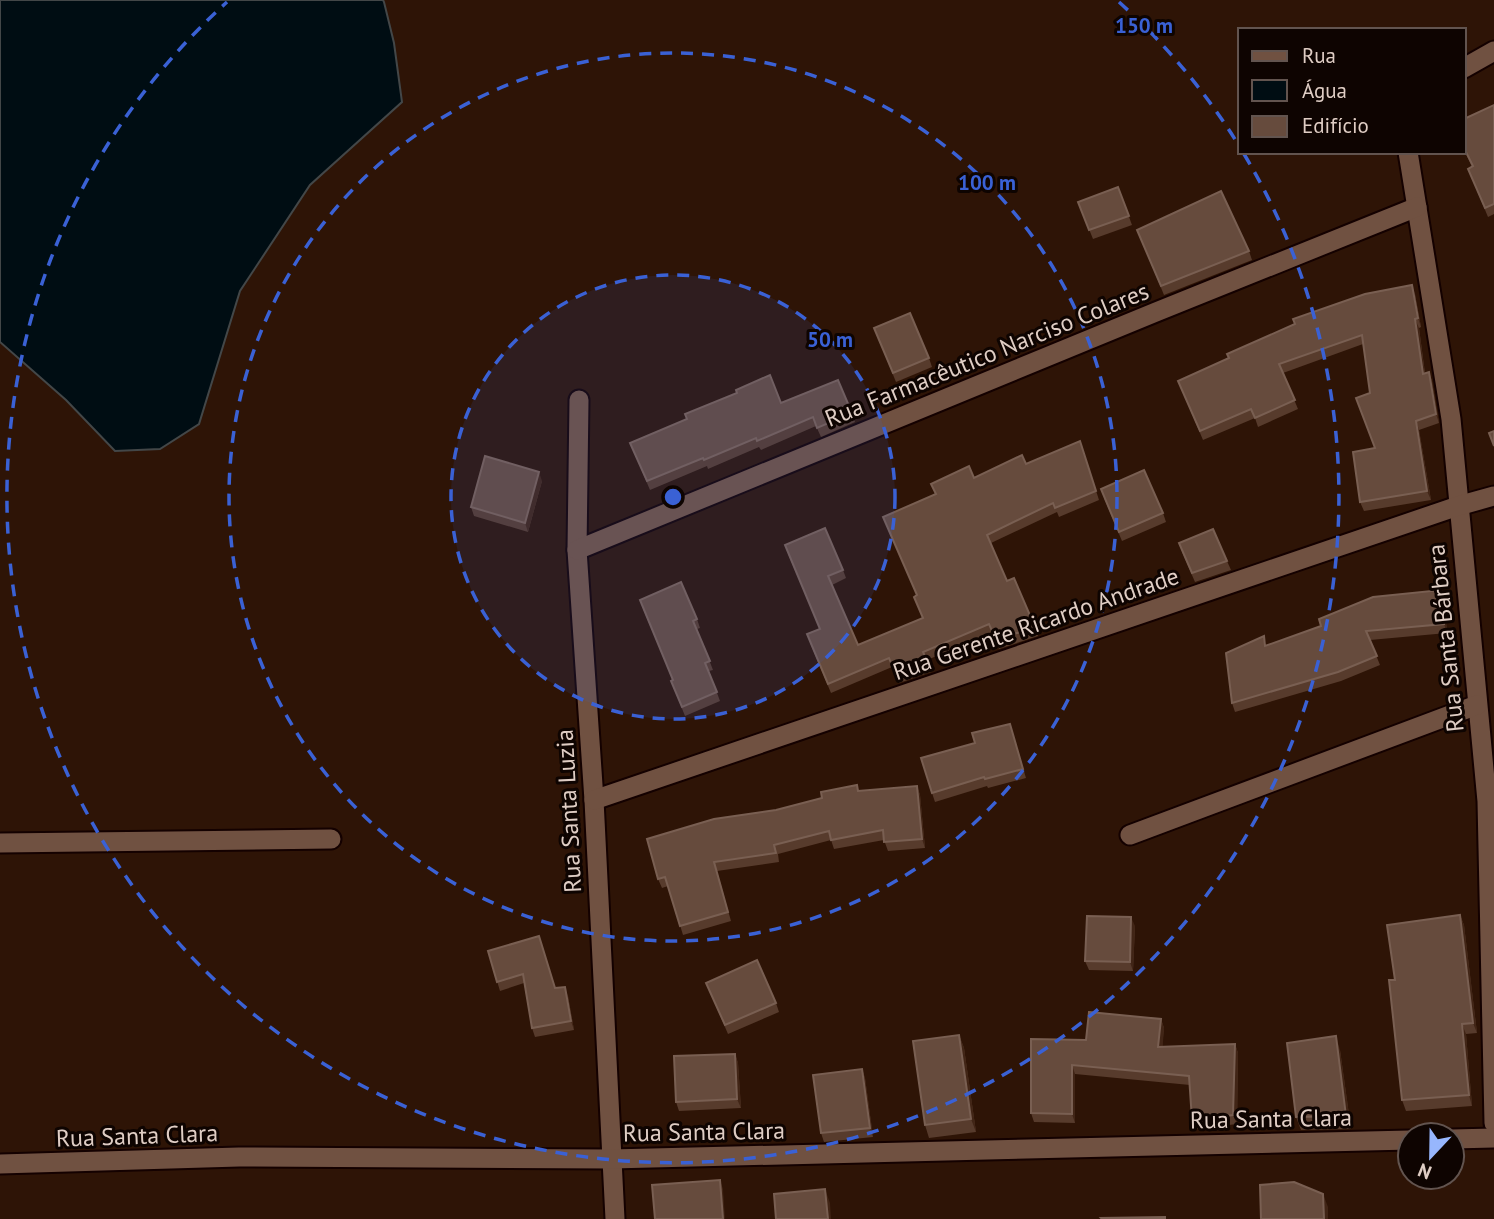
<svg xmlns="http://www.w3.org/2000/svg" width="1494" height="1219" font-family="'PT Sans',sans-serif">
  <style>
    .water { fill: #000d13; stroke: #434748; stroke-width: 2 }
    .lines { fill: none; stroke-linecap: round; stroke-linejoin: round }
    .minor-casing { stroke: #140100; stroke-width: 23 }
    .minor { stroke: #705141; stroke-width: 19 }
    .wall { fill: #573b2c }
    .shaded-wall { fill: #412516 }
    .building { fill: #664b3d; stroke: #795f52; stroke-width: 2 }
    .ring { fill: none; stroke: #3a61d5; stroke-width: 3.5; stroke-dasharray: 12 9 }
    .labels { text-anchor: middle; stroke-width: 6; stroke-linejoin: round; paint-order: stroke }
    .street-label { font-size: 24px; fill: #dfcdc4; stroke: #0e0401 }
    .centre { fill: #3a61d5; stroke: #0e0401; stroke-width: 3.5 }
    .ring-label { font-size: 21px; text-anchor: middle; font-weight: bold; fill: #3a61d5; stroke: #0e0401; stroke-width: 6; stroke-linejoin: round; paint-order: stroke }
  </style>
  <rect width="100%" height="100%" fill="#2e1406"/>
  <path class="water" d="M 0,0 L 383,0 L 384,2 L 394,43 L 402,102 L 310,185 L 240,291 L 199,424 L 160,449 L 115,451 L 66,400 L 0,342 Z"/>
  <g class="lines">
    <defs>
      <g id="minor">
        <path d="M 1464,68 L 1494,51"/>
        <path d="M 1408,152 L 1451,419 L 1487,801 L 1494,1123"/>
        <path d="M 579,400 L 577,550 L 594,800 L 615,1219"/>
        <path d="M 577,550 L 1156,312 L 1417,207"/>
        <path d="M 594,800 L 1458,506 L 1494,496"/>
        <path d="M 1130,835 L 1477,705"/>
        <path d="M 0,843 L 331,839"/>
        <path d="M 1452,1139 L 1494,1138"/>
        <path d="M 0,1164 L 239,1157 L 611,1159 L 1410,1140"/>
      </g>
    </defs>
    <use href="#minor" class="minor-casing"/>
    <use href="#minor" class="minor"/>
  </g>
  <g class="wall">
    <path d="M 1494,105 L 1494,214 L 1488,217 L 1468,169 L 1472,167 L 1464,150 L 1464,119 Z"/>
    <path d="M 1118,187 L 1132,225 L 1093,239 L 1078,202 Z"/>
    <path d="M 1141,239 L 1249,251 L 1252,260 L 1164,295 Z"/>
    <path d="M 1415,294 L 1421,327 L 1419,328 L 1425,373 L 1429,372 L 1432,381 L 1439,423 L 1419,430 L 1431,500 L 1364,511 L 1360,502 L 1375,448 L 1370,393 L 1363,344 L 1283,373 L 1298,409 L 1258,427 L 1255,418 L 1203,440 L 1178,381 L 1229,358 Z"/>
    <path d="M 874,328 L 929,358 L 932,367 L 896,382 Z"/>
    <path d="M 781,403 L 852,413 L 855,422 L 821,437 L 816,426 L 761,450 L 759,447 L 708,469 L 707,466 L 650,490 L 630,443 Z"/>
    <path d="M 1083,450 L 1099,500 L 1059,517 L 1057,512 L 991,543 L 1007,581 L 1035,627 L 1038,636 L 999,649 L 992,633 L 927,660 L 931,672 L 899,683 L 892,667 L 831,693 L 810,643 L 820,629 L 788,554 L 843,570 L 846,578 L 832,585 L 858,645 L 922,618 L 974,478 Z"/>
    <path d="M 542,481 L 528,532 L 474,516 L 471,507 Z"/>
    <path d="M 1104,498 L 1163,513 L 1166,522 L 1122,541 Z"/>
    <path d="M 1182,552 L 1227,561 L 1231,570 L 1195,582 Z"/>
    <path d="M 1444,599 L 1447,633 L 1370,640 L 1380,665 L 1341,681 L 1235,712 L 1232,703 L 1267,646 Z"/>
    <path d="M 643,609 L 697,619 L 700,628 L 697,629 L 713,670 L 709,671 L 720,701 L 685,716 L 671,681 L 673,680 Z"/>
    <path d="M 1010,724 L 1026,778 L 988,788 L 987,786 L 935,802 L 932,793 L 975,743 Z"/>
    <path d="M 917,786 L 920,795 L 925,848 L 888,851 L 884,840 L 834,849 L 831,840 L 778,854 L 779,862 L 717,871 L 731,921 L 683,935 L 668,886 L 662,888 L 658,879 L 776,810 L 859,791 Z"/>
    <path d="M 1460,915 L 1464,925 L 1477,1033 L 1466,1034 L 1472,1106 L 1406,1111 L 1402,1100 L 1395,980 Z"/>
    <path d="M 1135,926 L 1133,971 L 1089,970 L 1085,961 Z"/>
    <path d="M 488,951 L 568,996 L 574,1030 L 535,1037 L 532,1028 L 524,983 L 500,991 Z"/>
    <path d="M 706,983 L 776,1003 L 779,1012 L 728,1034 Z"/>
    <path d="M 1161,1019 L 1164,1028 L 1162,1047 L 1235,1044 L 1238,1053 L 1237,1124 L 1196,1129 L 1192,1120 L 1190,1085 L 1075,1074 L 1075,1123 L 1034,1122 L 1031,1113 L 1086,1040 Z"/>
    <path d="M 959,1035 L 964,1048 L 976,1132 L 929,1138 L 925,1125 Z"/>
    <path d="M 1340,1050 L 1351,1129 L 1301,1130 L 1296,1117 Z"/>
    <path d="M 735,1054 L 738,1063 L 741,1108 L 679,1111 L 676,1102 Z"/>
    <path d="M 862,1069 L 865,1078 L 873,1137 L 824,1142 L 821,1133 Z"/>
  </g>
  <g class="shaded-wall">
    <path d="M 1412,285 L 1415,294 L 1421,327 L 1418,318 Z"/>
    <path d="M 1415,319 L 1419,328 L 1426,383 L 1423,374 Z"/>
    <path d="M 1429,372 L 1432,381 L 1439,423 L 1436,414 Z"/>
    <path d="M 1416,421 L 1419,430 L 1431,500 L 1427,491 Z"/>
    <path d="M 539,472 L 542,481 L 528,532 L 525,523 Z"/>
    <path d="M 1441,590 L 1444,599 L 1447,633 L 1444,624 Z"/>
    <path d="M 917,786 L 920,795 L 925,848 L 922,839 Z"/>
    <path d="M 1460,915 L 1464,925 L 1477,1033 L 1473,1023 Z"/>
    <path d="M 1131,917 L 1135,926 L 1133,971 L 1130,962 Z"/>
    <path d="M 565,987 L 568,996 L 574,1030 L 571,1021 Z"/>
    <path d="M 1161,1019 L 1164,1028 L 1162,1056 L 1158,1047 Z"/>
    <path d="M 1462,1024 L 1466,1034 L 1472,1106 L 1469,1095 Z"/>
    <path d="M 959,1035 L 964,1048 L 976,1132 L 971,1119 Z"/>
    <path d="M 1336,1036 L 1340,1050 L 1351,1129 L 1346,1116 Z"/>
    <path d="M 1235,1044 L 1238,1053 L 1237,1124 L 1233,1115 Z"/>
    <path d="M 735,1054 L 738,1063 L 741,1108 L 737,1099 Z"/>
    <path d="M 1072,1065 L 1075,1074 L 1075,1123 L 1072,1114 Z"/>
    <path d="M 862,1069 L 865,1078 L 873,1137 L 870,1128 Z"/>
    <path d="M 720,1180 L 723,1189 L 725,1219 L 723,1219 Z"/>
    <path d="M 825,1189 L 830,1203 L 831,1219 L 828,1219 Z"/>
    <path d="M 1323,1194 L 1328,1207 L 1328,1219 L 1324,1219 Z"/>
  </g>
  <g class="building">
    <path d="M 1494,105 L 1494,204 L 1485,208 L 1468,169 L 1473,166 L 1464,148 L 1464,119 Z"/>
    <path d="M 1118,187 L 1129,216 L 1089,230 L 1078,202 Z"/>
    <path d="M 1221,191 L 1249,251 L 1161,286 L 1137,230 Z"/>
    <path d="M 1412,285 L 1418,318 L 1415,319 L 1423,374 L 1429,372 L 1436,414 L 1416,421 L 1427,491 L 1360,502 L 1353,452 L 1375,448 L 1356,398 L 1370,393 L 1362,335 L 1279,364 L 1295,400 L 1255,418 L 1251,409 L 1200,431 L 1178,381 L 1229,358 L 1227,354 L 1295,324 L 1293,319 L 1365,294 Z"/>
    <path d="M 910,313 L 929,358 L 893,373 L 874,328 Z"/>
    <path d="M 770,375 L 781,403 L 838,380 L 852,413 L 817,428 L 813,417 L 757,441 L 756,438 L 704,460 L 703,458 L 647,481 L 630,443 L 687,419 L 685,414 L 737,393 L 736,390 Z"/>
    <path d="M 1494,431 L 1494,446 L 1489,433 Z"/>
    <path d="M 1080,441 L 1096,491 L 1055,508 L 1053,503 L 987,535 L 1007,581 L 1014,578 L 1035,627 L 996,640 L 989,624 L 923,652 L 928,663 L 896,674 L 889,658 L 828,684 L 807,634 L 820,629 L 785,545 L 825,528 L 843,570 L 828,576 L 858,645 L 923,618 L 914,597 L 917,595 L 883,517 L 936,494 L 931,484 L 969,466 L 974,478 L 1022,455 L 1026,464 Z"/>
    <path d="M 485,456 L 539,472 L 525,523 L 471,507 Z"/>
    <path d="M 1144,470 L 1163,513 L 1119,532 L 1101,489 Z"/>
    <path d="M 1213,529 L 1227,561 L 1192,573 L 1179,543 Z"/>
    <path d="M 681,582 L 697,619 L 693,621 L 710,661 L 705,663 L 717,692 L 682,707 L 671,681 L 673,680 L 640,600 Z"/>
    <path d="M 1441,590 L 1444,624 L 1366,631 L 1377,656 L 1338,672 L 1232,703 L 1226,653 L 1264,636 L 1265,646 L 1321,626 L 1319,619 L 1373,597 Z"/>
    <path d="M 1010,724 L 1023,769 L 985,779 L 984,777 L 932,793 L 921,758 L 975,743 L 972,733 Z"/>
    <path d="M 857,785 L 858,791 L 917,786 L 922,839 L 884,842 L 883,830 L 831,840 L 829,831 L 774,845 L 776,853 L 714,862 L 728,912 L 680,926 L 665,877 L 658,879 L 647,839 L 714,819 L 776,810 L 822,798 L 821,792 Z"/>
    <path d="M 1460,915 L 1473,1023 L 1462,1024 L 1469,1095 L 1402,1100 L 1389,980 L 1395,980 L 1387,925 Z"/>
    <path d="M 1087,916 L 1131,917 L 1130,962 L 1085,961 Z"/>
    <path d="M 539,936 L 555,988 L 565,987 L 571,1021 L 532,1028 L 523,974 L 497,982 L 488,951 Z"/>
    <path d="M 757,960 L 776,1003 L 725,1025 L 706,983 Z"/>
    <path d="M 1089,1012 L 1161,1019 L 1158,1047 L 1235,1044 L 1233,1115 L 1192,1120 L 1189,1076 L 1072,1065 L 1072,1114 L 1031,1113 L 1031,1039 L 1086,1040 Z"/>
    <path d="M 959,1035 L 971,1119 L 925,1125 L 913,1041 Z"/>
    <path d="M 1336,1036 L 1346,1116 L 1296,1117 L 1287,1043 Z"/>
    <path d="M 735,1054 L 737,1099 L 676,1102 L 674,1056 Z"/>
    <path d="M 862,1069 L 870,1128 L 821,1133 L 813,1075 Z"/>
    <path d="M 720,1180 L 723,1219 L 655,1219 L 652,1185 Z"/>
    <path d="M 1294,1182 L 1323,1194 L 1324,1219 L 1261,1219 L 1260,1185 Z"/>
    <path d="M 825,1189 L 828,1219 L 776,1219 L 774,1194 Z"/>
    <path d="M 1165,1217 L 1165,1219 L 1102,1219 L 1101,1218 Z"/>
  </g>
  <circle cx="673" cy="497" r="222" fill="#3a61d5" fill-opacity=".12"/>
  <g class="ring">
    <circle cx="673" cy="497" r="222"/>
    <circle cx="673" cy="497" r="444"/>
    <path d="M1119 2A666 666 0 0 1 1238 144M1244 154A666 666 0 1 1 227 2"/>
  </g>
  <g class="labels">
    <g class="street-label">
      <text transform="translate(987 355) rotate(-22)" y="8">Rua Farmacêutico Narciso Colares</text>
      <text transform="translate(1036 624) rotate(-19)" y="8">Rua Gerente Ricardo Andrade</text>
      <text transform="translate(1446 638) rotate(-96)" y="8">Rua Santa Bárbara</text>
      <text transform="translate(569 811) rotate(-93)" y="8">Rua Santa Luzia</text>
      <text transform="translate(1271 1119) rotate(-1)" y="8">Rua Santa Clara</text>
      <text transform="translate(704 1132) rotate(-1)" y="8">Rua Santa Clara</text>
      <text transform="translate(137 1136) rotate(-2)" y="8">Rua Santa Clara</text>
    </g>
  </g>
  <circle cx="673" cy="497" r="10" class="centre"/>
  <g class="ring-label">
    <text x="1144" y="33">150 m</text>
    <text x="987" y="190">100 m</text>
    <text x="830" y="347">50 m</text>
  </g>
  <rect x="1238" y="28" width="228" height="126" fill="#0e0401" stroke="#62544f" stroke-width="2"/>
  <rect x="1252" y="51" width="35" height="10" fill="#705141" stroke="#62544f" stroke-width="2"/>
  <text x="1302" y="63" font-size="21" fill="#dfcdc4">Rua</text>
  <rect x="1252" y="80" width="35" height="21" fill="#000d13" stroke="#62544f" stroke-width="2"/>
  <text x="1302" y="98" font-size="21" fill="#dfcdc4">Água</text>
  <rect x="1252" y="116" width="35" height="21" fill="#664b3d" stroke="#62544f" stroke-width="2"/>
  <text x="1302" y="133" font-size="21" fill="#dfcdc4">Edifício</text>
  <g transform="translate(1431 1156) rotate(202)"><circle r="33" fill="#0e0401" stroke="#62544f" stroke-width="2"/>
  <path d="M0-5L12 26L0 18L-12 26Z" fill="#97b6fd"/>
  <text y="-10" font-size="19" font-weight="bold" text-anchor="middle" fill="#dfcdc4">N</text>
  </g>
</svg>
